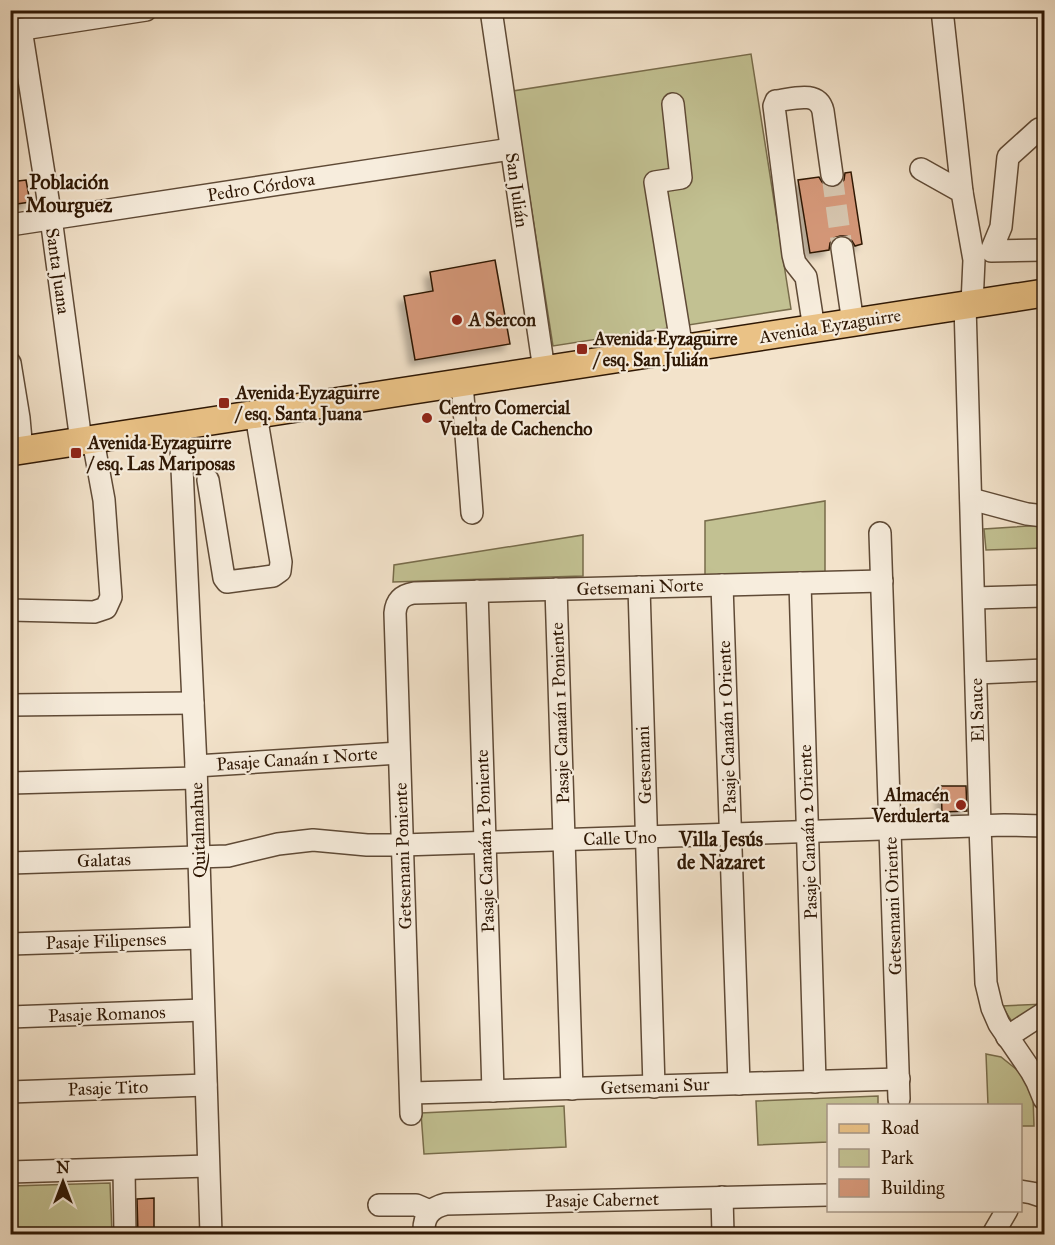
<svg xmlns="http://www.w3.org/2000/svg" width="1055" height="1245" font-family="'IM FELL Great Primer',serif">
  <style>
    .green { fill: #c2c192; stroke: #786c4b; stroke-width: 1.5 }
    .building { fill: #d49778; stroke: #2e1704; stroke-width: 1.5; filter: url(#shadow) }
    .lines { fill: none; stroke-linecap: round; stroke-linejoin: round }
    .minor-tunnel { stroke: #d5c4ad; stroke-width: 21; stroke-dasharray: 21 10; stroke-linecap: butt }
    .minor-casing { stroke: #5f4a36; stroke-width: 24 }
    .major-casing { stroke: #2e1704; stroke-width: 30 }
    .minor { stroke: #f7eddd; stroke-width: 21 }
    .major { stroke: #eac286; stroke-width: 27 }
    .poi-dot { fill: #8f2418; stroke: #f7eddd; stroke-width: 2 }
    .labels { text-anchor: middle; stroke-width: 4.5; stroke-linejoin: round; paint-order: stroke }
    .street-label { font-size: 18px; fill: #2e1704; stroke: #f7eddd }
    .poi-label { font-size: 18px; font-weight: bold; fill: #2e1704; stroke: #f7eddd; text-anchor: start }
    .neighbourhood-label { font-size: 20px; font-weight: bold; fill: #2e1704; stroke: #f7eddd }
  </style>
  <defs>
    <filter id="shadow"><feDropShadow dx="-5.5" dy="5.5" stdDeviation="3" flood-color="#0004"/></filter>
  </defs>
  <rect width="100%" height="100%" fill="#f3e3cb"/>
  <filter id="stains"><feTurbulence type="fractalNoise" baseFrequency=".00333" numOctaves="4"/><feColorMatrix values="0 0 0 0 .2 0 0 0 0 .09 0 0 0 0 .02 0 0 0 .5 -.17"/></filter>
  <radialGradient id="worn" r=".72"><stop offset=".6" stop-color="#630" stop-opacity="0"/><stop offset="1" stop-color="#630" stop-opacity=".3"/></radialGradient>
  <g class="green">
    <path d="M 751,54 L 791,309 L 553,346 L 513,91 Z"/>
    <path d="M 825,501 L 825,576 L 705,575 L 705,521 Z"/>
    <path d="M 1044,525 L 1044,563 L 1043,548 L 986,550 L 984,529 Z"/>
    <path d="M 583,535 L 583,576 L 393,582 L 394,565 Z"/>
    <path d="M 1044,1004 L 1014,1025 L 1002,1006 Z"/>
    <path d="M 986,1054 L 1001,1057 L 1021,1073 L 1033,1097 L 1034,1126 L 1021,1126 L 1020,1106 L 988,1105 Z"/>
    <path d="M 878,1096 L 878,1105 L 828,1106 L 828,1142 L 758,1145 L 756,1101 Z"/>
    <path d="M 564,1106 L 566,1147 L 424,1154 L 421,1113 Z"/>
    <path d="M 110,1183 L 112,1234 L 11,1234 L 11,1186 Z"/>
  </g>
  <g class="building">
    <path d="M 851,172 L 862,244 L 855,246 L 852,241 L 847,236 L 840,236 L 834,238 L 830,243 L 829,250 L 810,253 L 798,180 L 819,177 L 822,182 L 827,187 L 834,187 L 840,185 L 844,180 L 845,173 Z"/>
    <path d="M 26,180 L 30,202 L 10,205 L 10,182 Z"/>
    <path d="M 495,260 L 510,344 L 415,360 L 404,296 L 433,291 L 430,272 Z"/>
    <path d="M 941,786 L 966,786 L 967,811 L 942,812 Z"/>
    <path d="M 154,1198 L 154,1234 L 138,1234 L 137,1199 Z"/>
  </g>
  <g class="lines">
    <path class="minor-tunnel" d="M 832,175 L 842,248"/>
    <defs>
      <g id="minor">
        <path d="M 491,10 L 544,370"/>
        <path d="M 942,10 L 962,192"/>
        <path d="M 21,29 L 51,218 L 81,441"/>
        <path d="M 10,31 L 146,10"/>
        <path d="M 673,104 L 681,178 L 655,182 L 682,349"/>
        <path d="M 1044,129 L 1039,129 L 1008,157 L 1001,227 L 991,251 L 1044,250"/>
        <path d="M 921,169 L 962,192 L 974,260 L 972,304"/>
        <path d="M 10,225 L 511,149"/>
        <path d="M 842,248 L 853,323"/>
        <path d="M 965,305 L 980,826 L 986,983 L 992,1008 L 999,1024 L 1031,1071 L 1037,1082 L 1044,1099"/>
        <path d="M 814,329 L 806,277 L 795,263 L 793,255 L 774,106 L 776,101 C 793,99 818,90 823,111 L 832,175"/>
        <path d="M 10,363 L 19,418 L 22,451"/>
        <path d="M 462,383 L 472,513"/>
        <path d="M 180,426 L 196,766 L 211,1234"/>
        <path d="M 208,480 L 224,578 L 227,582 L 273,576 L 280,571 L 281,562 L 256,415"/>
        <path d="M 971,499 L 1027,514 L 1044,516"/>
        <path d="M 880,533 L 899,1099"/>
        <path d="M 800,583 L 815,1082"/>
        <path d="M 722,585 L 739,1084"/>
        <path d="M 639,587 L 654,1087"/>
        <path d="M 556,589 L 572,1089"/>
        <path d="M 477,591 L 493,1091"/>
        <path d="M 974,598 L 1044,596"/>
        <path d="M 10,610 L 94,612 L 106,608 L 111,597 L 104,500 L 93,440"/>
        <path d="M 976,673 L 1044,670"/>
        <path d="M 10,705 L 193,703"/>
        <path d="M 196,766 L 399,753"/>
        <path d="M 10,783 L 196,778"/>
        <path d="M 10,863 L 228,856 L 278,844 L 313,840 L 367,845 L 402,845 L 1004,825 L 1044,826"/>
        <path d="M 10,944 L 201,938"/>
        <path d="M 10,1017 L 203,1010"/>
        <path d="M 1007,1037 L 1044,1013"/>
        <path d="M 10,1092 L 206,1085"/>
        <path d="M 411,1093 L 899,1079"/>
        <path d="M 411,1114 L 395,613 C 396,601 402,595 414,593 L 882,581"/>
        <path d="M 124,1169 L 125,1234"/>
        <path d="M 10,1172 L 208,1166"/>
        <path d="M 1020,1191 L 1032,1193 L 1044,1197"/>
        <path d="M 722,1197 L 723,1234"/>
        <path d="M 379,1205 L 416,1205 L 430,1211"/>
        <path d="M 424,1234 C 423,1218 429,1208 446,1204 L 828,1195"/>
        <path d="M 993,1234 L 1007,1210"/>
      </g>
      <path id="major" d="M 10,452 L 1044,293"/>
    </defs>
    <use href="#minor" class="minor-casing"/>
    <use href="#major" class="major-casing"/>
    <use href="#minor" class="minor"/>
    <use href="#major" class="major"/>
  </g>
  <g class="poi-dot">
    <circle cx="457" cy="320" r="6"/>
    <rect x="576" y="343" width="12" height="12" rx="3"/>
    <rect x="218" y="397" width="12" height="12" rx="3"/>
    <circle cx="427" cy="418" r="6"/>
    <rect x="70" y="447" width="12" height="12" rx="3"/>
    <circle cx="961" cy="805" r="6"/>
  </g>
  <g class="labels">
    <g class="street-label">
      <text transform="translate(261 187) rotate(-9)" y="6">Pedro Córdova</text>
      <text transform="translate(517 190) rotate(82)" y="6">San Julián</text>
      <text transform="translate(58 271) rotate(82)" y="6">Santa Juana</text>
      <text transform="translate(830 326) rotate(-9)" y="6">Avenida Eyzaguirre</text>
      <text transform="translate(640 587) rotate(-2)" y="6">Getsemani Norte</text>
      <text transform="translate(977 710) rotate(-92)" y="6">El Sauce</text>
      <text transform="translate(560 713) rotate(-92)" y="6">Pasaje Canaán 1 Poniente</text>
      <text transform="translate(727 727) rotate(-92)" y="6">Pasaje Canaán 1 Oriente</text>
      <text transform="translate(297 759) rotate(-4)" y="6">Pasaje Canaán 1 Norte</text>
      <text transform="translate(644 765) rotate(-92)" y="6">Getsemani</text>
      <text transform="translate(198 830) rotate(-92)" y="6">Quitalmahue</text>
      <text transform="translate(808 832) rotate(-92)" y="6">Pasaje Canaán 2 Oriente</text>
      <text transform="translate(620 838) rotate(-2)" y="6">Calle Uno</text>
      <text transform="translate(485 841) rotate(-92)" y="6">Pasaje Canaán 2 Poniente</text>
      <text transform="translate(403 856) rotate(-92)" y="6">Getsemani Poniente</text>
      <text transform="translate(104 860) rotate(-2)" y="6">Galatas</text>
      <text transform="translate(893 906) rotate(-92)" y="6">Getsemani Oriente</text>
      <text transform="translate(106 941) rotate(-2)" y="6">Pasaje Filipenses</text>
      <text transform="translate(107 1014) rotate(-2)" y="6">Pasaje Romanos</text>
      <text transform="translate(655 1086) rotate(-2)" y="6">Getsemani Sur</text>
      <text transform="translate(108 1088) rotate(-2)" y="6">Pasaje Tito</text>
      <text transform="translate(602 1200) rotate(-1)" y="6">Pasaje Cabernet</text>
    </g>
    <g class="poi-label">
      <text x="469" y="326">A Sercon</text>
      <text x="594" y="345">Avenida Eyzaguirre<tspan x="594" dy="21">/ esq. San Julián</tspan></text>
      <text x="236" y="399">Avenida Eyzaguirre<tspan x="236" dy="21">/ esq. Santa Juana</tspan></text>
      <text x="439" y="414">Centro Comercial<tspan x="439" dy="21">Vuelta de Cachencho</tspan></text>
      <text x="88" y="449">Avenida Eyzaguirre<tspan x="88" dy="21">/ esq. Las Mariposas</tspan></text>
      <text x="949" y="801" text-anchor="end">Almacén<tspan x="949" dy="21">Verdulerta</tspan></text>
    </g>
    <g class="neighbourhood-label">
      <text x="69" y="189">Población<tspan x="69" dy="23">Mourguez</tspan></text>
      <text x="721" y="846">Villa Jesús<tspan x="721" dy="23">de Nazaret</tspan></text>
    </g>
  </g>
  <rect width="1055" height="1245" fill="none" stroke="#f3e3cb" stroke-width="36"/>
  <rect x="12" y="12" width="1031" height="1221" fill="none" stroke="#2e1704" stroke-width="3"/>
  <rect x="18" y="18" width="1019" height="1209" fill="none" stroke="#2e1704" stroke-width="1.5"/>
  <rect x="827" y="1104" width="195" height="108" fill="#f7eddd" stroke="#a79786" stroke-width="1.5"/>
  <rect x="839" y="1124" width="30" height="9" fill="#eac286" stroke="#a79786" stroke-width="1.5"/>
  <text x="881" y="1134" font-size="18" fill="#2e1704">Road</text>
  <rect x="839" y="1149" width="30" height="18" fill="#c2c192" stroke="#a79786" stroke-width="1.5"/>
  <text x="881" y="1164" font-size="18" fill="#2e1704">Park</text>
  <rect x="839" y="1179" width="30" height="18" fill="#d49778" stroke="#a79786" stroke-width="1.5"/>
  <text x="881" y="1194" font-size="18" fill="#2e1704">Building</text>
  <g transform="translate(63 1182)" stroke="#f7eddd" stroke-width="4.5" paint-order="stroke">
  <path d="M0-4.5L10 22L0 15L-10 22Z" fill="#2e1704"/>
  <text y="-9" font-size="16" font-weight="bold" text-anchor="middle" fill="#2e1704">N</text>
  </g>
  <rect width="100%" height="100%" filter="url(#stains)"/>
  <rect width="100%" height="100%" fill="url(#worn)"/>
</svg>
